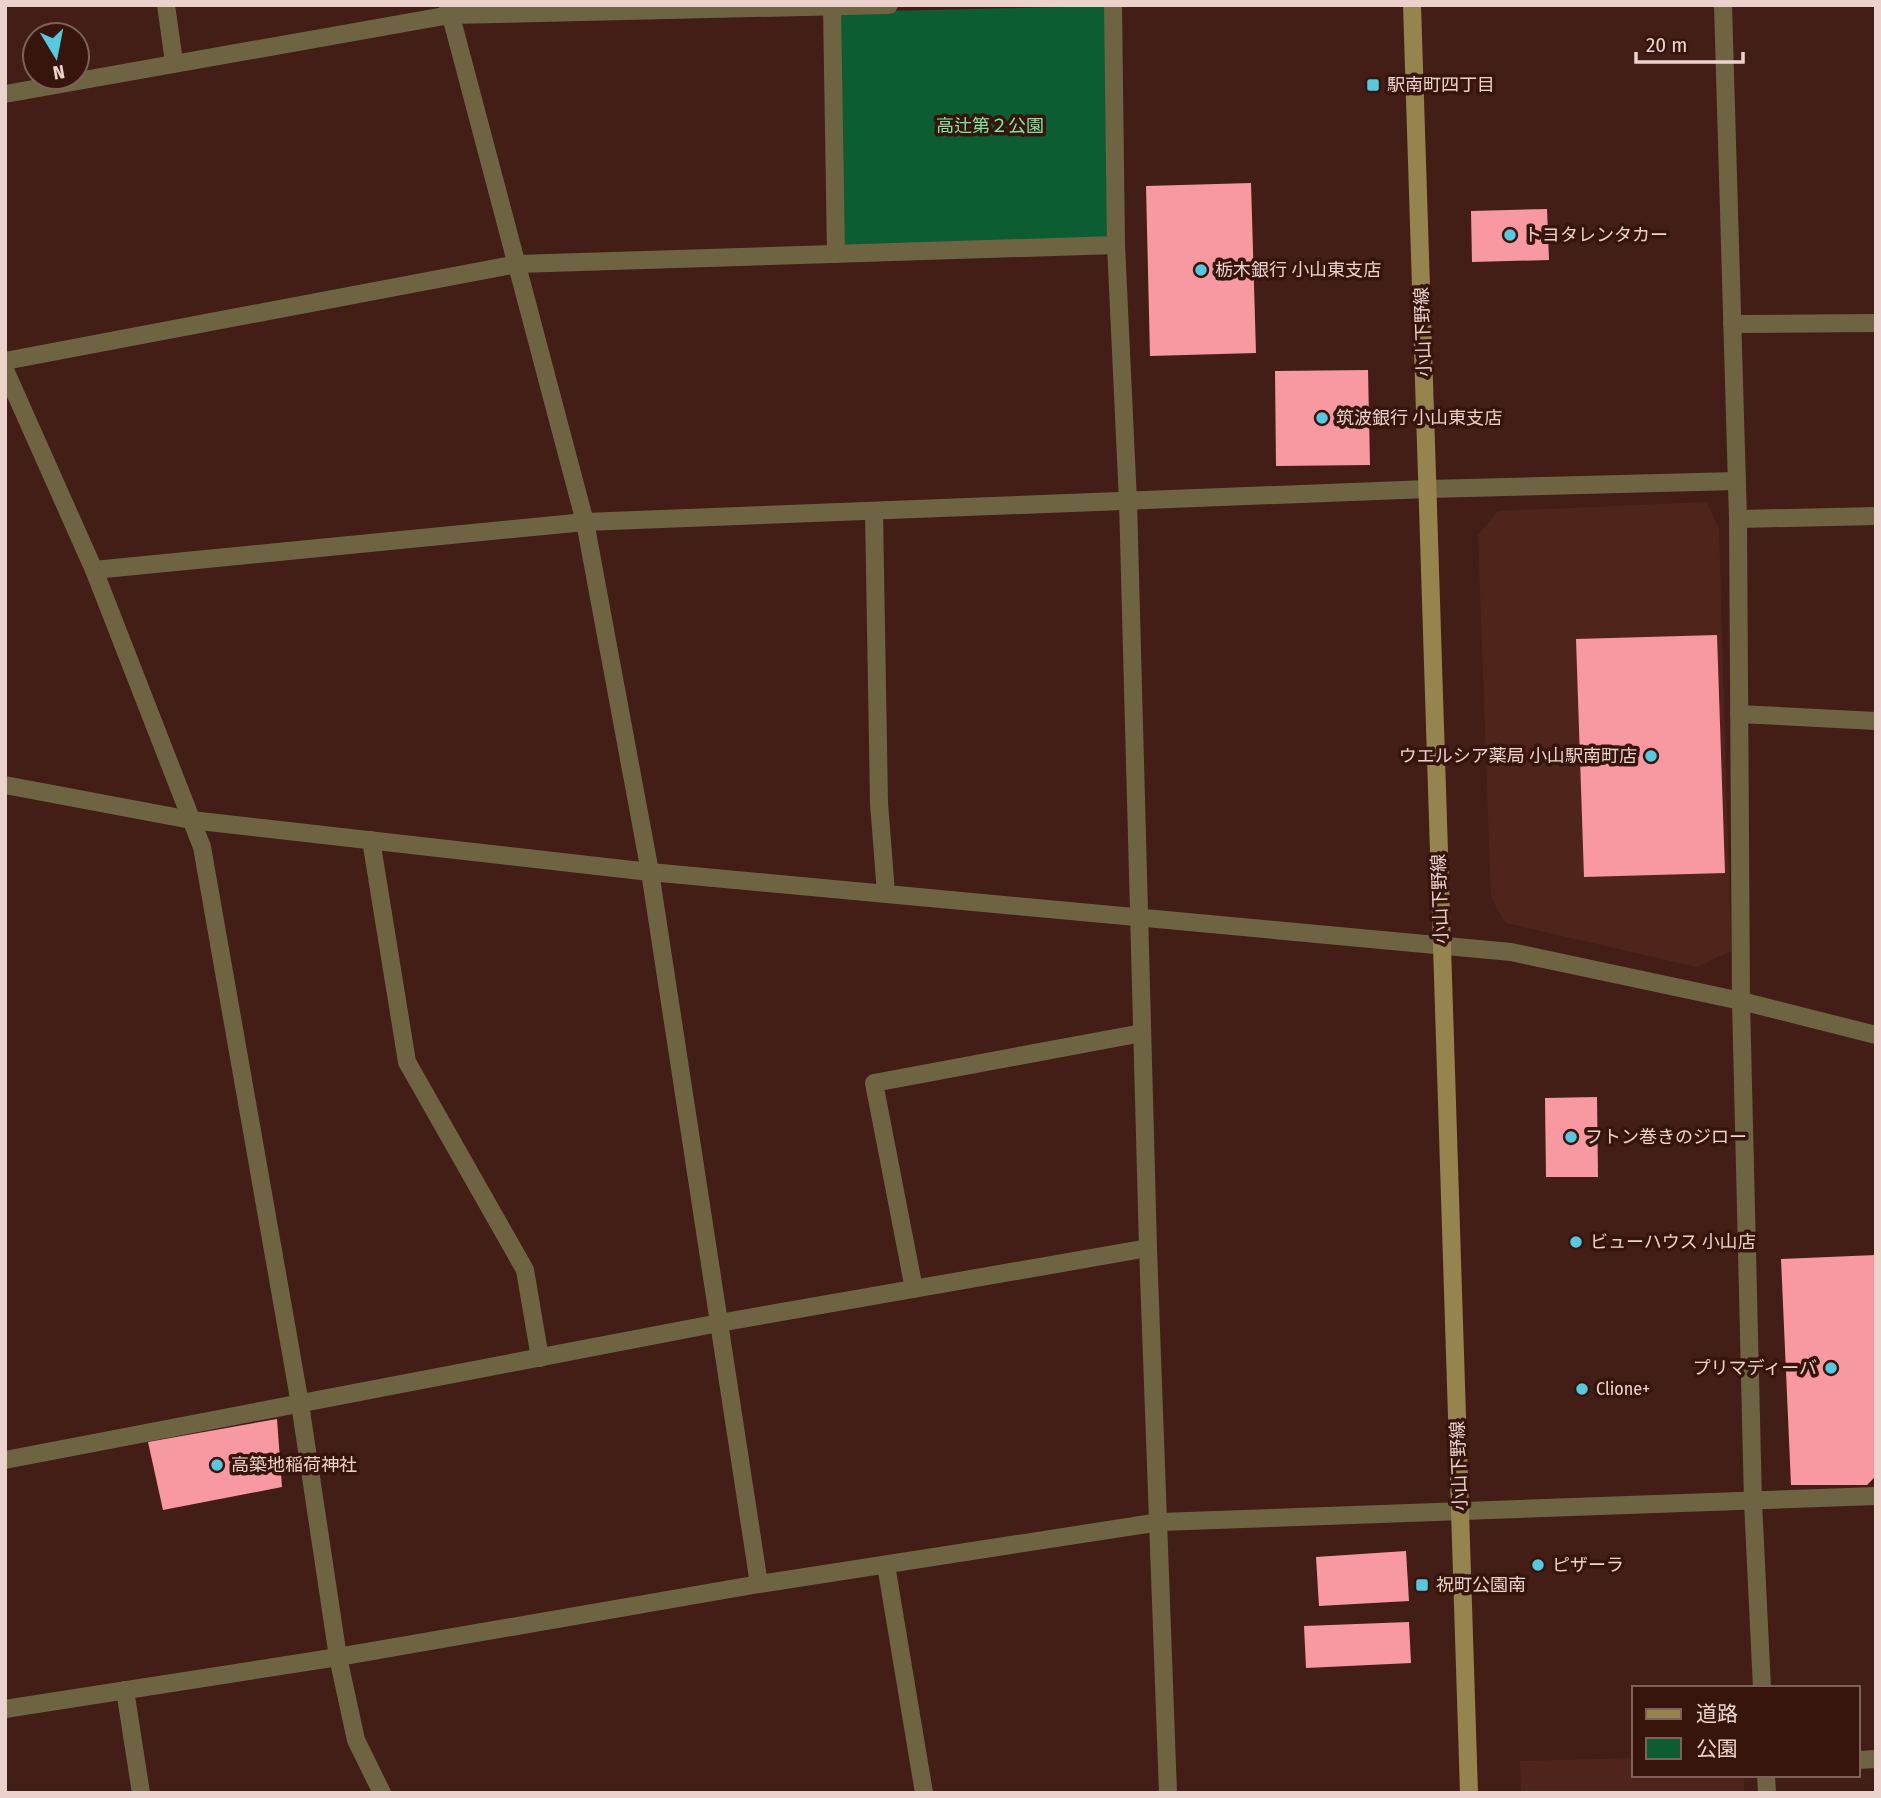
<svg xmlns="http://www.w3.org/2000/svg" width="1881" height="1798" font-family="'Fira Sans Condensed','Noto Sans JP',sans-serif">
  <style>
    .built { fill: #4f251b }
    .green { fill: #0c5d32 }
    .building { fill: #f899a2 }
    .lines { fill: none; stroke-linecap: round; stroke-linejoin: round }
    .street { stroke: #6e6442; stroke-width: 18 }
    .secondary { stroke: #95844d; stroke-width: 18 }
    .poi-dot { fill: #56c9e1; stroke: #37150d; stroke-width: 2.5 }
    .labels { text-anchor: middle; stroke-width: 7; stroke-linejoin: round; paint-order: stroke }
    .poi-label { font-size: 18px; fill: #ebd2cd; stroke: #37150d; text-anchor: start }
    .park-label { font-size: 18px; fill: #7be9a2; stroke: #37150d }
    .street-label { font-size: 18px; fill: #ebd2cd; stroke: #37150d }
  </style>
  <rect width="100%" height="100%" fill="#421e17"/>
  <g class="built">
    <path d="M 1707,502 L 1719,529 L 1731,951 L 1697,967 L 1506,923 L 1491,898 L 1478,535 L 1498,511 Z"/>
    <path d="M 1634,1758 L 1634,1775 L 1744,1775 L 1744,1793 L 1521,1793 L 1520,1761 Z"/>
  </g>
  <path class="green" d="M 1107,6 L 1110,239 L 842,247 L 838,12 Z"/>
  <g class="building">
    <path d="M 1251,183 L 1256,353 L 1150,356 L 1146,186 Z"/>
    <path d="M 1547,209 L 1549,260 L 1472,262 L 1471,211 Z"/>
    <path d="M 1368,370 L 1370,465 L 1276,466 L 1275,371 Z"/>
    <path d="M 1717,635 L 1725,873 L 1584,877 L 1576,639 Z"/>
    <path d="M 1597,1097 L 1598,1177 L 1546,1177 L 1545,1098 Z"/>
    <path d="M 1876,1255 L 1876,1476 L 1867,1485 L 1791,1485 L 1781,1259 Z"/>
    <path d="M 277,1419 L 282,1487 L 163,1510 L 148,1442 Z"/>
    <path d="M 1406,1551 L 1409,1601 L 1319,1606 L 1316,1557 Z"/>
    <path d="M 1409,1622 L 1411,1663 L 1306,1668 L 1304,1626 Z"/>
  </g>
  <g class="lines">
    <g class="street">
      <path d="M 166,5 L 174,62"/>
      <path d="M 448,5 L 585,522 L 650,872 L 759,1584"/>
      <path d="M 1113,5 L 1116,245 L 1128,501 L 1148,1248 L 1168,1793"/>
      <path d="M 1723,5 L 1738,519 L 1741,1001 L 1753,1502 L 1762,1688"/>
      <path d="M 832,7 L 836,254"/>
      <path d="M 5,94 L 450,15 L 889,5"/>
      <path d="M 1732,324 L 1876,323"/>
      <path d="M 5,361 L 517,264 L 1116,245"/>
      <path d="M 5,370 L 94,570 L 202,847 L 300,1404 L 338,1657 L 356,1740 L 382,1793"/>
      <path d="M 874,511 L 879,803 L 886,893"/>
      <path d="M 1738,519 L 1876,516"/>
      <path d="M 94,570 L 585,522 L 1428,489 L 1736,481"/>
      <path d="M 1739,714 L 1876,721"/>
      <path d="M 5,785 L 191,820 L 650,872 L 1511,952 L 1741,1001 L 1876,1035"/>
      <path d="M 371,840 L 407,1062 L 525,1270 L 540,1358"/>
      <path d="M 914,1289 L 874,1083 L 1142,1033"/>
      <path d="M 5,1460 L 719,1323 L 1148,1248"/>
      <path d="M 886,1565 L 924,1793"/>
      <path d="M 125,1690 L 141,1793"/>
      <path d="M 5,1709 L 338,1657 L 759,1584 L 1160,1522 L 1876,1496"/>
      <path d="M 1858,1760 L 1876,1759"/>
      <path d="M 1766,1775 L 1767,1793"/>
    </g>
    <path class="secondary" d="M 1412,5 L 1469,1793"/>
  </g>
  <g class="poi-dot">
    <rect x="1366" y="78" width="14" height="14" rx="3.5"/>
    <circle cx="1510" cy="235" r="7"/>
    <circle cx="1201" cy="270" r="7"/>
    <circle cx="1322" cy="418" r="7"/>
    <circle cx="1651" cy="756" r="7"/>
    <circle cx="1571" cy="1137" r="7"/>
    <circle cx="1576" cy="1242" r="7"/>
    <circle cx="1831" cy="1368" r="7"/>
    <circle cx="1582" cy="1389" r="7"/>
    <circle cx="217" cy="1465" r="7"/>
    <circle cx="1538" cy="1565" r="7"/>
    <rect x="1415" y="1578" width="14" height="14" rx="3.5"/>
  </g>
  <g class="labels">
    <g class="poi-label">
      <text x="1387" y="91">駅南町四丁目</text>
      <text x="1524" y="241">トヨタレンタカー</text>
      <text x="1215" y="276">栃木銀行 小山東支店</text>
      <text x="1336" y="424">筑波銀行 小山東支店</text>
      <text x="1637" y="762" text-anchor="end">ウエルシア薬局 小山駅南町店</text>
      <text x="1585" y="1143">フトン巻きのジロー</text>
      <text x="1590" y="1248">ビューハウス 小山店</text>
      <text x="1817" y="1374" text-anchor="end">プリマディーバ</text>
      <text x="1596" y="1395">Clione+</text>
      <text x="231" y="1471">高築地稲荷神社</text>
      <text x="1552" y="1571">ピザーラ</text>
      <text x="1436" y="1591">祝町公園南</text>
    </g>
    <g class="park-label">
      <text x="990" y="132">高辻第２公園</text>
    </g>
    <g class="street-label">
      <text transform="translate(1423 332) rotate(-92)" y="6">小山下野線</text>
      <text transform="translate(1440 899) rotate(-92)" y="6">小山下野線</text>
      <text transform="translate(1459 1466) rotate(-92)" y="6">小山下野線</text>
    </g>
  </g>
  <rect width="1881" height="1798" fill="none" stroke="#ebd2cd" stroke-width="14"/>
  <rect x="1632" y="1686" width="228" height="91" fill="#37150d" stroke="#7f615a" stroke-width="2"/>
  <rect x="1646" y="1709" width="35" height="10" fill="#95844d" stroke="#7f615a" stroke-width="2"/>
  <text x="1696" y="1721" font-size="21" fill="#ebd2cd">道路</text>
  <rect x="1646" y="1738" width="35" height="21" fill="#0c5d32" stroke="#7f615a" stroke-width="2"/>
  <text x="1696" y="1756" font-size="21" fill="#ebd2cd">公園</text>
  <g transform="translate(56 56) rotate(170)"><circle r="33" fill="#37150d" stroke="#7f615a" stroke-width="2"/>
  <path d="M0-5L12 26L0 18L-12 26Z" fill="#56c9e1"/>
  <text y="-10" font-size="19" font-weight="bold" text-anchor="middle" fill="#ebd2cd">N</text>
  </g>
  <path d="M1636 52v10h107v-10" fill="none" stroke="#ebd2cd" stroke-width="3.5"/>
  <text x="1646" y="52" font-size="21" fill="#ebd2cd" stroke="#37150d" stroke-width="5" paint-order="stroke">20 m</text>
</svg>
